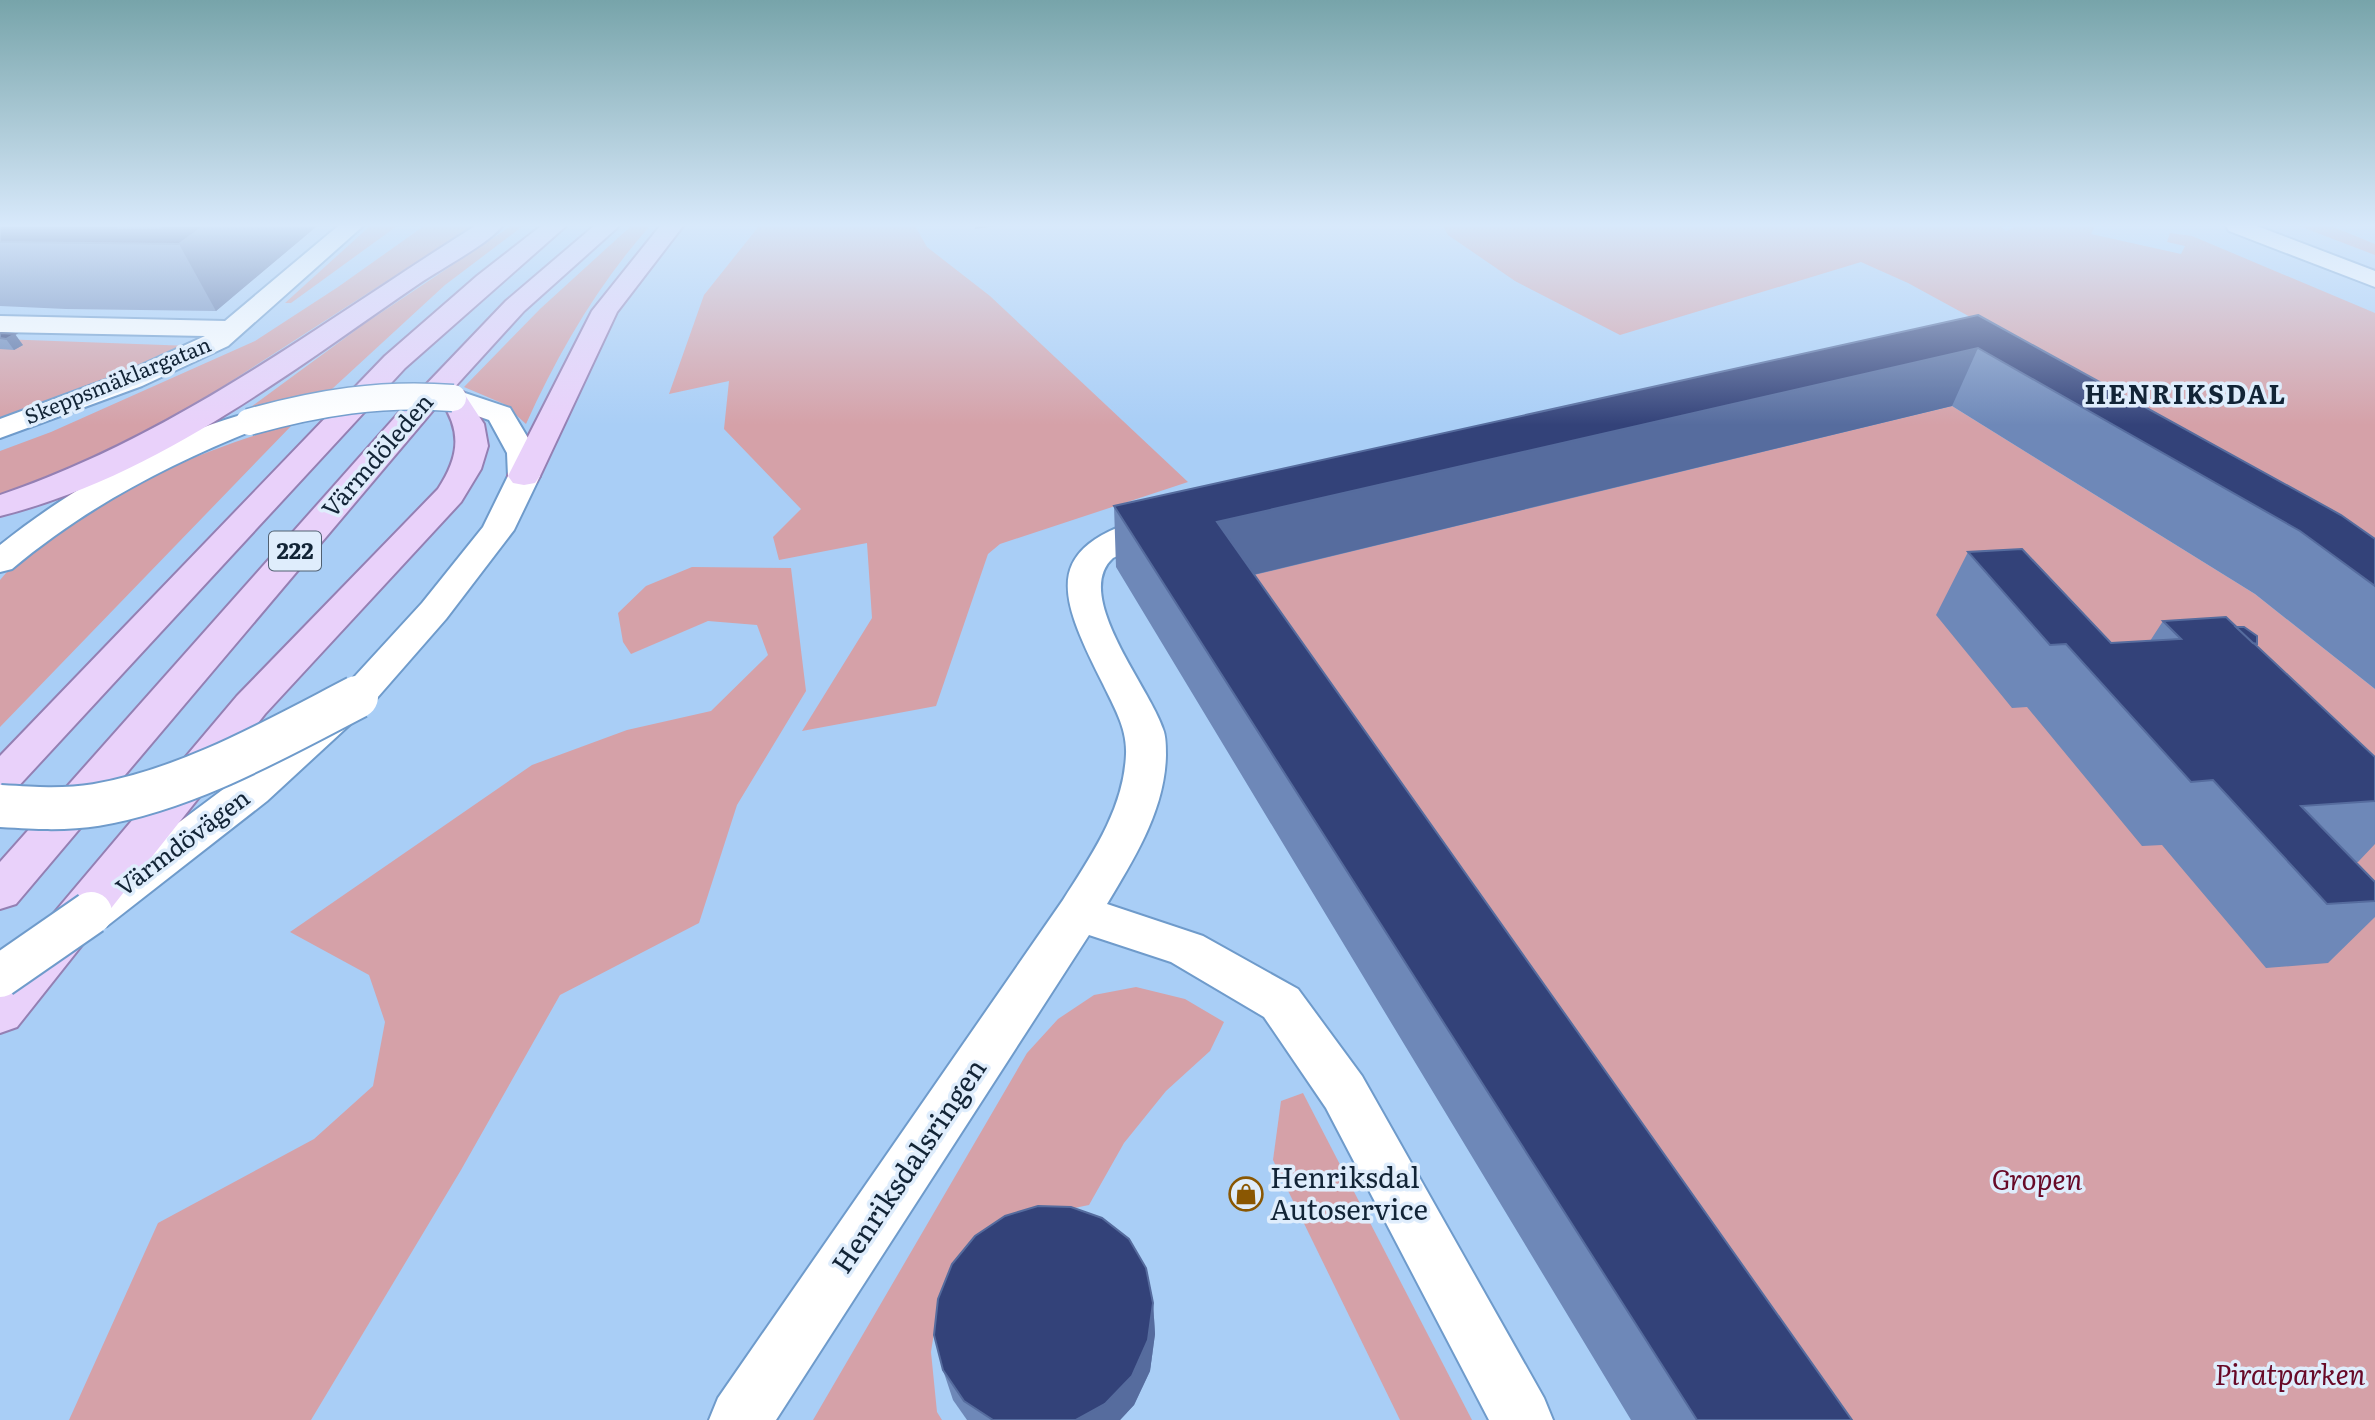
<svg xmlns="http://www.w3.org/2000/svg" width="2375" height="1420" font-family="Literata,serif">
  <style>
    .green { fill: #d5a1a8 }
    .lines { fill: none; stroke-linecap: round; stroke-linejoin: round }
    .street-casing { stroke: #6f9bcb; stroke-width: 4 }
    .secondary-casing { stroke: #6f9bcb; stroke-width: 4 }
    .primary-casing { stroke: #9480b3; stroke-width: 4 }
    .street { fill: #fff; fill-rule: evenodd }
    .secondary { fill: #fff; fill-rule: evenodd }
    .primary { fill: #e9d1fa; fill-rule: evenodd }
    .secondary-bridge-far1-casing { stroke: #6f9bcb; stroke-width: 29; stroke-linecap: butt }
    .secondary-bridge-casing { stroke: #6f9bcb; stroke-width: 46; stroke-linecap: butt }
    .secondary-bridge-far1 { stroke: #fff; stroke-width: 26 }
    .secondary-bridge { stroke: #fff; stroke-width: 42 }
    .wall { fill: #6e88b8 }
    .shaded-wall { fill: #566c9e }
    .building { fill: #334279; stroke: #566c9e; stroke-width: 2 }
    .labels { text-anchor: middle; stroke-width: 7; stroke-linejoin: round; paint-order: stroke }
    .far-street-label { font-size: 21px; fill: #122436; stroke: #dfedfc }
    .shield { fill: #dfedfc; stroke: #506071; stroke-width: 2 }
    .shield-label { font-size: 23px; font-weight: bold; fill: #122436 }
    .street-label { font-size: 24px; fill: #122436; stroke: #dfedfc }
    .far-district-label { font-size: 26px; font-weight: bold; letter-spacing: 2px; fill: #122436; stroke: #dfedfc }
    .near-street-label { font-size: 28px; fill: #122436; stroke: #dfedfc }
    .near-poi-label { font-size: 28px; fill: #122436; stroke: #dfedfc; text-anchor: start }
    .near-park-label { font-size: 28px; font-style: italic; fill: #680927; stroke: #dfedfc }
  </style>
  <rect width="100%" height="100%" fill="#a9cef6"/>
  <g class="green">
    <path d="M 370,226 L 397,226 L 291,303 L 285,303 Z"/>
    <path d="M 424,226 L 472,226 L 140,440 L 0,498 L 0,451 L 51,432 L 255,341 L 338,287 Z"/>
    <path d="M 511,226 L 523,226 L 445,285 L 332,389 L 244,412 L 364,324 Z"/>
    <path d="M 631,226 L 650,226 C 598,284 558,353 526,424 L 504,404 L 464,387 L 540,309 Z"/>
    <path d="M 759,226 L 915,226 L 927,247 L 990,296 L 1188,482 L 1000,544 L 988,554 L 936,706 L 802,731 L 872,618 L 867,543 L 779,560 L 773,537 L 801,509 L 724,429 L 729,381 L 669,394 L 704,295 Z"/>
    <path d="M 1443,226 L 2000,226 L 2006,231 L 2016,226 L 2095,226 L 2091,234 L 2181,254 L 2185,246 L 2167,242 L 2170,233 L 2192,236 L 2375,313 L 2375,548 L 2172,427 L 1908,283 L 1861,262 L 1620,335 L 1515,281 L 1448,235 Z"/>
    <path d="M 2299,226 L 2331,226 L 2375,244 L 2375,255 Z"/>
    <path d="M 0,339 L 191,346 L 109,383 L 0,423 Z"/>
    <path d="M 1952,406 L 2255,594 L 2375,689 L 2375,1420 L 1772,1420 L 1215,584 Z"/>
    <path d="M 294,423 L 0,727 L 0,580 L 6,573 C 27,556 48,538 70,523 C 137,476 217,446 294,423 Z"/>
    <path d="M 692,567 L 791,568 L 806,691 L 737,805 L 699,923 L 560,995 L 461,1170 L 311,1420 L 69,1420 L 158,1223 L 314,1139 L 373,1086 L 385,1022 L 369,975 L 290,932 L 532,765 L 627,730 L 711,711 L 768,655 L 757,625 L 708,621 L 631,654 L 623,642 L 618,613 L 646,586 Z"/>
    <path d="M 1136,987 L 1185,999 L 1224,1022 L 1210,1051 L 1166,1091 L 1124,1143 L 1089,1205 L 1016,1220 L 938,1306 L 931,1352 L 937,1412 L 942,1420 L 813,1420 L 1027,1053 L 1058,1019 L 1094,995 Z"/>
    <path d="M 1303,1093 L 1472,1420 L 1400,1420 L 1273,1160 L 1281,1101 Z"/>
  </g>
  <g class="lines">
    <defs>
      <g id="street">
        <path d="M 338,226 L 363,226 L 228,346 L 142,386 L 0,438 L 0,419 L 122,374 L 205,336 L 0,332 L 0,316 L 225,321 Z"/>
        <path d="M 1163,513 L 1174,516 L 1179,523 L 1174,530 L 1113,558 C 1071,595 1151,689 1163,729 C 1166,736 1166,747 1166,755 C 1165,810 1134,859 1107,904 L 1203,936 L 1298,989 L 1362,1076 L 1544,1398 L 1553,1420 L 1489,1420 L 1326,1108 L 1264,1017 L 1171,962 L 1089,935 L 776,1420 L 709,1420 L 718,1398 L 1063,900 C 1091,856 1124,809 1126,754 C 1127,728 1114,707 1103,684 C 1055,589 1040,544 1163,513 Z"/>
      </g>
      <g id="secondary">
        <path d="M 2226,226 L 2257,226 L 2375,271 L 2375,287 L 2229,231 Z"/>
        <path d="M 453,389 L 510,408 L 537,453 L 540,476 L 514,530 L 446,619 L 370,706 L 267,801 L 107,926 L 91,931 L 75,926 L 68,913 L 75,900 L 237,779 L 344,688 L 422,603 L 483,527 L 508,476 L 507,453 L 489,420 L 443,404 L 439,398 L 443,392 Z"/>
        <path d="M 249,413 L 259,416 L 264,422 L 259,428 C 169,464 87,506 12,569 L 0,572 L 0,545 C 67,491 165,434 249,413 Z"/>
      </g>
      <g id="primary">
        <path d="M 475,226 L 502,226 C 491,242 439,270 420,283 C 290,372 156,477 0,516 L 0,495 C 177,435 319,324 475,226 Z"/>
        <path d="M 541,226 L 566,226 L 405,368 L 14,791 L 0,796 L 0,756 L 385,356 L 477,276 Z"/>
        <path d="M 594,226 L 619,226 L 524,311 L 452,390 L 463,392 L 484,424 L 488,446 L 481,469 L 461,502 L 265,714 L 17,1027 L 0,1033 L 0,977 L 237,696 L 438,489 C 458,458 463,433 441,401 L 16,904 L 0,909 L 0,862 L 396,416 L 506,301 Z"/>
        <path d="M 660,226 L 683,226 L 617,312 L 540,476 L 535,483 L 524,485 L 513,483 L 508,476 L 592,311 Z"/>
      </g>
    </defs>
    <use href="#street" class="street-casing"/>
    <use href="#secondary" class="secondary-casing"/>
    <use href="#primary" class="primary-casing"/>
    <use href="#street" class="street"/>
    <use href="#secondary" class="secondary"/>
    <use href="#primary" class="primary"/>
    <defs>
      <path id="secondary-bridge-far1" d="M 249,422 C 317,403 382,392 453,398"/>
      <g id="secondary-bridge">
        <path d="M 0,806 C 32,808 64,810 96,805 C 189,789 274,740 357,697"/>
        <path d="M 0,976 L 91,913"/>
      </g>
    </defs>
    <use href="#secondary-bridge-far1" class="secondary-bridge-far1-casing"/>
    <use href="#secondary-bridge" class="secondary-bridge-casing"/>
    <use href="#secondary-bridge-far1" class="secondary-bridge-far1"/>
    <use href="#secondary-bridge" class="secondary-bridge"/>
  </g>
  <g class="wall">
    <path d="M 0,226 L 317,226 L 216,311 L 66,309 L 0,306 Z"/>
    <path d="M 1978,315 L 2375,539 L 2375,689 L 2255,594 L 1952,406 L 1254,575 L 1852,1420 L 1631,1420 L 1116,567 L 1114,506 Z"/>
    <path d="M 0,334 L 23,345 L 14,350 L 0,349 Z"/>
    <path d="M 1968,552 L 2111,643 L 2150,641 L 2163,621 L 2236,627 L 2257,644 L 2256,645 L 2375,757 L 2375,844 L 2358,862 L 2356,862 L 2375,882 L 2375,917 L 2328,963 L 2266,968 L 2162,845 L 2142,846 L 2027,707 L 2012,708 L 1936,615 Z"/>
    <path d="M 1153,1303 L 1155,1334 L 1150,1371 L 1134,1405 L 1120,1420 L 967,1420 L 953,1400 L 943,1370 Z"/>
  </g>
  <g class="shaded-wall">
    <path d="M 65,226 L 179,226 L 160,234 Z"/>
    <path d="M 204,226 L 317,226 L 216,311 L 179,244 Z"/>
    <path d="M 975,226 L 995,226 L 975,229 Z"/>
    <path d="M 15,334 L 23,345 L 14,350 L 6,339 Z"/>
    <path d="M 1978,348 L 1952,406 L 1215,584 L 1217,522 Z"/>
    <path d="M 1153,1303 L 1155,1334 L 1150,1371 L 1134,1405 L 1120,1420 L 1076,1420 Z"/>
  </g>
  <g class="building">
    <path d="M 0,226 L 121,226 L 118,228 L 159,228 L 162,226 L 204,226 L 179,244 L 0,242 Z"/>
    <path d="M 1978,315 L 2341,515 L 2375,539 L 2375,586 L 2300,531 L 1978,348 L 1217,522 L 1852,1420 L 1697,1420 L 1114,506 Z"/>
    <path d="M 1,333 L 15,334 L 6,339 L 0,338 L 0,334 Z"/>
    <path d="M 2022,549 L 2111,643 L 2181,639 L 2163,621 L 2226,617 L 2375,757 L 2375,801 L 2301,806 L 2375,882 L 2375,901 L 2327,904 L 2213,780 L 2191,782 L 2066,644 L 2050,645 L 1968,552 Z"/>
    <path d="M 2236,627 L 2244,627 L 2257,636 L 2257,644 L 2253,643 Z"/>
    <path d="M 1038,1206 L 1071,1207 L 1102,1218 L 1129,1239 L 1146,1268 L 1153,1303 L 1148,1340 L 1132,1376 L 1105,1404 L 1076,1420 L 993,1420 L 964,1401 L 943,1370 L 934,1335 L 938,1299 L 952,1264 L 975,1236 L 1005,1216 Z"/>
  </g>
  <linearGradient id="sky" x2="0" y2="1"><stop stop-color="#77a4aa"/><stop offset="0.53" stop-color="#d8e9fb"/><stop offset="1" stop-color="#d8e9fb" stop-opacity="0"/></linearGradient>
  <rect width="2375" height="425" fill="url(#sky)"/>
  <defs>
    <symbol id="shop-ring" viewBox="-11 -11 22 22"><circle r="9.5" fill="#dfedfc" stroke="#8a5702" stroke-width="1.5"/><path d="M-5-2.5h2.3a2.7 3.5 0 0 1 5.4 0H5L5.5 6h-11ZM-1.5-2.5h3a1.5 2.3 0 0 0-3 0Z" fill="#8a5702"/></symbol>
  </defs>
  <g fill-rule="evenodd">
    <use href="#shop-ring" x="1227" y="1175" width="38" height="38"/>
  </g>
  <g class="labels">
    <g class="far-street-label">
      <text transform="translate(118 381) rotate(-22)" y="7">Skeppsmäklargatan</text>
    </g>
    <rect class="shield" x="269" y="531.5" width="52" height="39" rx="5"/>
    <g class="shield-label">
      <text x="295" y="559">222</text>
    </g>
    <g class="street-label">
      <text transform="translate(378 456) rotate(-49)" y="8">Värmdöleden</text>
      <text transform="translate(183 843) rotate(-37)" y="8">Värmdövägen</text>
    </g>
    <g class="far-district-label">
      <text x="2186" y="404">HENRIKSDAL</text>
    </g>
    <g class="near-street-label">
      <text transform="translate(909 1166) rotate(-56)" y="10">Henriksdalsringen</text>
    </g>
    <g class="near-poi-label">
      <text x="1270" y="1188">Henriksdal<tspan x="1270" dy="32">Autoservice</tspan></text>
    </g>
    <g class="near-park-label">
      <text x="2037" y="1190">Gropen</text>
      <text x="2290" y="1385">Piratparken</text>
    </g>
  </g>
</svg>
